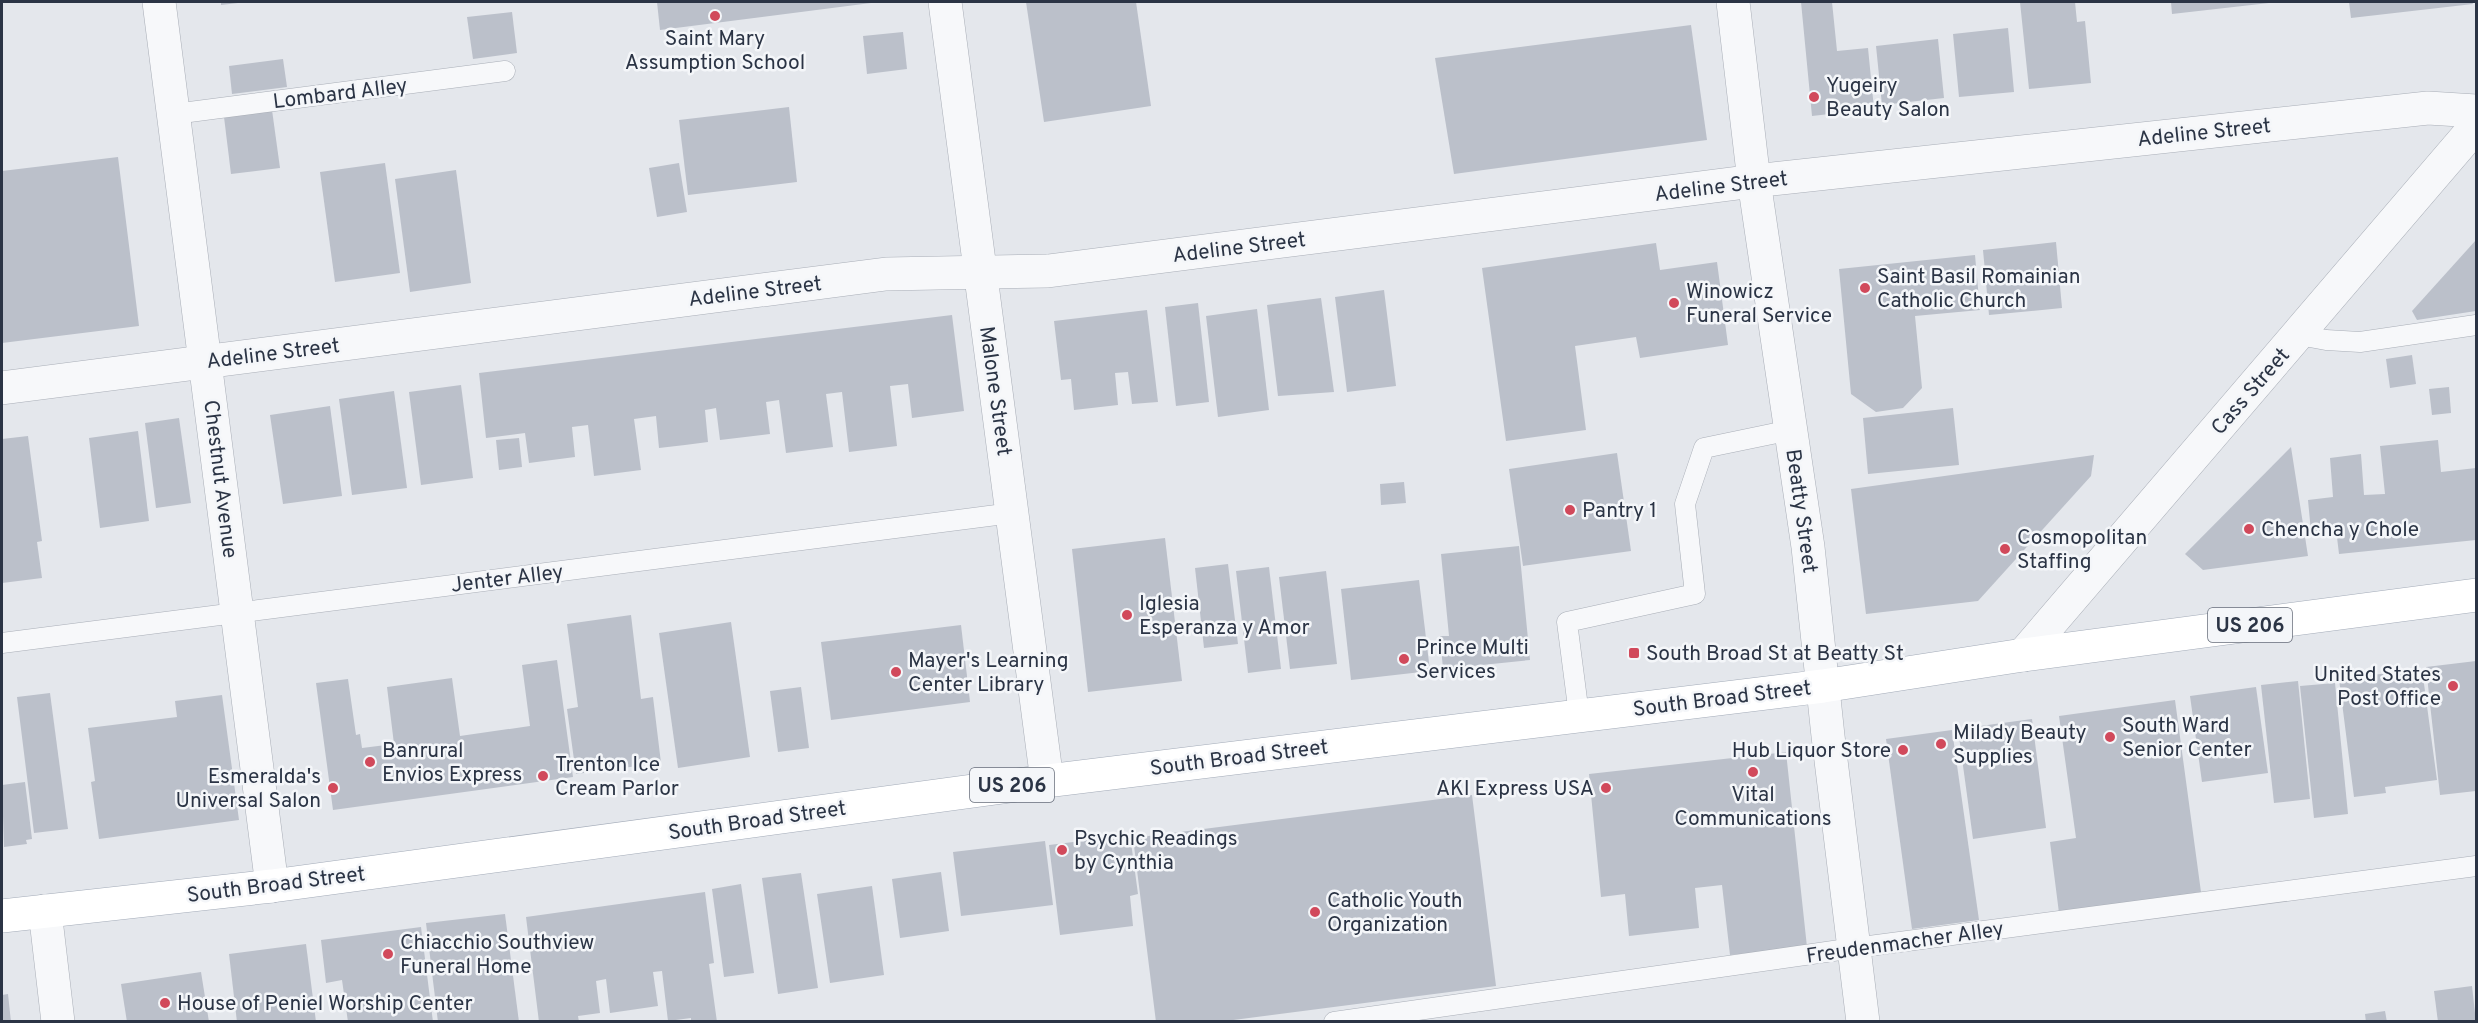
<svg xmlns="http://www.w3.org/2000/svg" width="2478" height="1023" font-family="Overpass,sans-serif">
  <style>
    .building { fill: #bbc0ca }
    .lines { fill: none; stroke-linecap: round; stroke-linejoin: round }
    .service-casing { stroke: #a9aeb7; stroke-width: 21 }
    .minor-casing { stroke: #a9aeb7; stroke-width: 34 }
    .tertiary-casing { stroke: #a9aeb7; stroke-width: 34 }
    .primary-casing { stroke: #a3abb8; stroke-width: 34 }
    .service { stroke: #f7f8fa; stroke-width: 20 }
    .minor { stroke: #f7f8fa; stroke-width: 33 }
    .tertiary { stroke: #f7f8fa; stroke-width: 33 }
    .primary { stroke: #fff; stroke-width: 33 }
    .poi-dot { fill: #d1495b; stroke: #f4f6f9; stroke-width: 2 }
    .labels { text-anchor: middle; stroke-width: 5; stroke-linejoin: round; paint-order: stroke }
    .shield { fill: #f4f6f9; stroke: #676e7b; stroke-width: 1.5 }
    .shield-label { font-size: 20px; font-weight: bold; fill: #2b3445 }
    .poi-label { font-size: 21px; fill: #2b3445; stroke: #f4f6f9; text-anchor: start }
    .street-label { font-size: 21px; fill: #2b3445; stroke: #f4f6f9 }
  </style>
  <rect width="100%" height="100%" fill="#e4e7ec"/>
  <g class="building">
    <path d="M 221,2 L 238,2 L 238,3 L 221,5 Z"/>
    <path d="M 657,2 L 871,2 L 871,3 L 660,30 Z"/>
    <path d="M 1026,2 L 1136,2 L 1151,106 L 1044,122 Z"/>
    <path d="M 1801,2 L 1832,2 L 1837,51 L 1868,48 L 1874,109 L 1812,116 Z"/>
    <path d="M 2020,2 L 2075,2 L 2077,22 L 2085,21 L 2091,83 L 2029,89 Z"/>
    <path d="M 2171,2 L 2269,2 L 2269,3 L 2172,14 Z"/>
    <path d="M 2349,2 L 2472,2 L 2473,4 L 2351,18 Z"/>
    <path d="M 512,12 L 517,53 L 473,59 L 467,17 Z"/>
    <path d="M 1691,25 L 1707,140 L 1454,174 L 1435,58 Z"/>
    <path d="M 2008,28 L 2014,92 L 1959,97 L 1953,34 Z"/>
    <path d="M 903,32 L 907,69 L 867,74 L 863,36 Z"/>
    <path d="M 1938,39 L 1944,98 L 1882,105 L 1876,46 Z"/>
    <path d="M 283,59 L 287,87 L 232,94 L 229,66 Z"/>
    <path d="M 789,107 L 797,182 L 688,195 L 679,120 Z"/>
    <path d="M 272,110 L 280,168 L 231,174 L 224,117 Z"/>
    <path d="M 118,157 L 139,326 L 2,343 L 2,171 Z"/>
    <path d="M 385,163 L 400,273 L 335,282 L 320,172 Z"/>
    <path d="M 679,163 L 687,212 L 657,217 L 649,168 Z"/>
    <path d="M 456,170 L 471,283 L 410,292 L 395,179 Z"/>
    <path d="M 2476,240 L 2476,311 L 2417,320 L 2412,311 Z"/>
    <path d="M 2056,242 L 2062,308 L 1989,315 L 1983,250 Z"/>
    <path d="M 1656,243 L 1660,270 L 1717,262 L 1728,345 L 1640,358 L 1636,337 L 1575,346 L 1586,430 L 1506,441 L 1482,268 Z"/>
    <path d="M 1975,255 L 1980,310 L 1915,316 L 1922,388 L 1903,408 L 1876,412 L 1851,394 L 1839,269 Z"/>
    <path d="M 1384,290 L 1396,386 L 1347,392 L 1335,297 Z"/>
    <path d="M 1321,298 L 1334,392 L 1278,396 L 1267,305 Z"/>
    <path d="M 1198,303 L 1209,402 L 1176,406 L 1165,307 Z"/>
    <path d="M 1257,309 L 1269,410 L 1218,417 L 1206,316 Z"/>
    <path d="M 1147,310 L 1158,402 L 1132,404 L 1128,372 L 1115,373 L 1118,405 L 1074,410 L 1071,379 L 1061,380 L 1054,321 Z"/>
    <path d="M 952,315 L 964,411 L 912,418 L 908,384 L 890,386 L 897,446 L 849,452 L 842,392 L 826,394 L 833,447 L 786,453 L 779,400 L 766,402 L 770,434 L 720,440 L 716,408 L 711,409 L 705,410 L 708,442 L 685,445 L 659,448 L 656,416 L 634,419 L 641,470 L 594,476 L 588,425 L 572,427 L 575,457 L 529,463 L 525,433 L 486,438 L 479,373 Z"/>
    <path d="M 2412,355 L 2416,384 L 2390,388 L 2386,359 Z"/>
    <path d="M 461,385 L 473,478 L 421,485 L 409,392 Z"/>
    <path d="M 2449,387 L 2451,413 L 2432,415 L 2429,389 Z"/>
    <path d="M 394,391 L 407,488 L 352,495 L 339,399 Z"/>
    <path d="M 330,406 L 342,496 L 283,504 L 270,415 Z"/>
    <path d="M 1953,408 L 1959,465 L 1868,474 L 1863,418 Z"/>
    <path d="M 179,418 L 191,503 L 156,508 L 145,423 Z"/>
    <path d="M 138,431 L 149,521 L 100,528 L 89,438 Z"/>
    <path d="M 28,436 L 42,541 L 37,542 L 42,578 L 2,583 L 2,439 Z"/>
    <path d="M 519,438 L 522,467 L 499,470 L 496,440 Z"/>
    <path d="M 2438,440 L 2441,472 L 2476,468 L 2476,540 L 2339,554 L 2336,529 L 2311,532 L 2308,500 L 2333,497 L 2330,458 L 2361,454 L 2364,495 L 2385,494 L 2380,446 Z"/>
    <path d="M 2291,447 L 2308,556 L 2203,570 L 2185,554 Z"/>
    <path d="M 1617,453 L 1631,551 L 1523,566 L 1509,469 Z"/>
    <path d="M 2094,455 L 2091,476 L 1978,601 L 1866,614 L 1851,489 Z"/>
    <path d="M 1404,482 L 1406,503 L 1381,505 L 1380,484 Z"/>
    <path d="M 1165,538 L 1182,681 L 1088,692 L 1072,549 Z"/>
    <path d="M 1519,546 L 1530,660 L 1443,669 L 1440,636 L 1449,636 L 1441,554 Z"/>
    <path d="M 1228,564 L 1238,644 L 1204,648 L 1195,568 Z"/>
    <path d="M 1269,567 L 1281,669 L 1248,673 L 1236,571 Z"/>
    <path d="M 1326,571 L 1337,664 L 1290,669 L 1279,577 Z"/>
    <path d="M 1419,580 L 1430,671 L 1351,680 L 1341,589 Z"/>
    <path d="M 631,615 L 641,699 L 653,697 L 661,763 L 576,774 L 567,709 L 578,707 L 567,624 Z"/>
    <path d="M 731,622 L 750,757 L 678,768 L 659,633 Z"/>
    <path d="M 961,625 L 970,702 L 831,720 L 821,642 Z"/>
    <path d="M 557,660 L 573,777 L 333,810 L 316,683 L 348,679 L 356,735 L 360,734 L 362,748 L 394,744 L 387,687 L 452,678 L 460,736 L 530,726 L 522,665 Z"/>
    <path d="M 2476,661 L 2476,791 L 2440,795 L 2426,667 Z"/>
    <path d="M 2422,669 L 2437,780 L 2385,787 L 2386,793 L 2354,797 L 2339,679 Z"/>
    <path d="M 2298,681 L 2310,799 L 2274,803 L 2261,685 Z"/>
    <path d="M 2335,683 L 2348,814 L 2314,818 L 2300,686 Z"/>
    <path d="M 801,687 L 809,748 L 778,752 L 770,691 Z"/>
    <path d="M 2256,687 L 2268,773 L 2202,782 L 2190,696 Z"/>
    <path d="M 50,693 L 68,829 L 34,833 L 17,697 Z"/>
    <path d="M 222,695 L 239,820 L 99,839 L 91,782 L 95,781 L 88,728 L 177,717 L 175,701 Z"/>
    <path d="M 2175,700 L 2201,892 L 2059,913 L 2050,842 L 2076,838 L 2059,716 Z"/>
    <path d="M 2032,719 L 2046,828 L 1973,839 L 1958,729 Z"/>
    <path d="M 1952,730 L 1979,920 L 1912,929 L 1886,739 Z"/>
    <path d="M 1786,752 L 1807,947 L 1730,955 L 1722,885 L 1695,888 L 1699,928 L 1629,936 L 1625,894 L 1601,897 L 1589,774 Z"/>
    <path d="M 25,782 L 32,839 L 26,840 L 27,844 L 4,847 L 2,785 Z"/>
    <path d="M 1472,795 L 1496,986 L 1218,1022 L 1156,1022 L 1133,838 Z"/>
    <path d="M 1130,835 L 1138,894 L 1130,896 L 1133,926 L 1060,935 L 1049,845 Z"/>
    <path d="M 1045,841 L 1053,905 L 961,916 L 953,852 Z"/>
    <path d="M 941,872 L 949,931 L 900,938 L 892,879 Z"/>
    <path d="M 801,873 L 818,988 L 778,994 L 762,878 Z"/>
    <path d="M 741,884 L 754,973 L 724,977 L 712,889 Z"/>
    <path d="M 872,886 L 884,975 L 830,983 L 817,894 Z"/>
    <path d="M 705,892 L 714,963 L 709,964 L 717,1022 L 691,1022 L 691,1018 L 668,1021 L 662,971 L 653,972 L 658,1006 L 610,1013 L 606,979 L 596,981 L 600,1013 L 578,1016 L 579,1022 L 539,1022 L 526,917 Z"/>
    <path d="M 505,914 L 519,1022 L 438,1022 L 426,923 Z"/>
    <path d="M 421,927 L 433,1022 L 348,1022 L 342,980 L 326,983 L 321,940 Z"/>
    <path d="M 306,944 L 316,1022 L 237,1022 L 229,954 Z"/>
    <path d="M 201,972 L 209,1022 L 127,1022 L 121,984 Z"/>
    <path d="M 2472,986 L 2476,1022 L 2438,1022 L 2434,991 Z"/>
    <path d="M 8,994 L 11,1022 L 2,1022 L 2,995 Z"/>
    <path d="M 2385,1011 L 2387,1022 L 2366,1022 L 2365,1014 Z"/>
  </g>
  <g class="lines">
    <defs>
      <g id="service">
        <path d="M 174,114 L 505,71"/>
        <path d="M 2299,335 L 2326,340 L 2360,342 L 2476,325"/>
        <path d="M 2,643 L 1012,513"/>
        <path d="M 1579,715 L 1567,622 L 1695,594 L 1685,504 L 1704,448 L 1791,430"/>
        <path d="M 1334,1022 L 1854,948 L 2476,866"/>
      </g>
      <g id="minor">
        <path d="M 159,2 L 272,886"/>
        <path d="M 945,2 L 1047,781"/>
        <path d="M 1733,2 L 1754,181 L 1808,547 L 1828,736 L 1863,1022"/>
        <path d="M 2,388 L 886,274 L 1048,271 L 1754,181 L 2428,108 L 2476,111"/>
        <path d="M 45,911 L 58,1022"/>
      </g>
      <path id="tertiary" d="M 2023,655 L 2476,126"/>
      <path id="primary" d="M 2,916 L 272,886 L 1047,781 L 1823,686 L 2023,655 L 2476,595"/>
    </defs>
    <use href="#service" class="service-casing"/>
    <use href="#minor" class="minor-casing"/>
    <use href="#tertiary" class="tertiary-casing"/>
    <use href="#primary" class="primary-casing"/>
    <use href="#service" class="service"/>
    <use href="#minor" class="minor"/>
    <use href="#tertiary" class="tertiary"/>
    <use href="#primary" class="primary"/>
  </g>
  <g class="poi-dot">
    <circle cx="715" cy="16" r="6"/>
    <circle cx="1814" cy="97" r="6"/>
    <circle cx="1865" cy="288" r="6"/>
    <circle cx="1674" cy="303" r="6"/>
    <circle cx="1570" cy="510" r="6"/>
    <circle cx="2249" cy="529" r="6"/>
    <circle cx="2005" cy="549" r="6"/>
    <circle cx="1127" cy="615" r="6"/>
    <rect x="1628" y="647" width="12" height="12" rx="3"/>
    <circle cx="1404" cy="659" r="6"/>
    <circle cx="896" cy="672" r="6"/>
    <circle cx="2453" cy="686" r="6"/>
    <circle cx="2110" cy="737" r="6"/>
    <circle cx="1941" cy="744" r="6"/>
    <circle cx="1903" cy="750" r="6"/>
    <circle cx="370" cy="762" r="6"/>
    <circle cx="1753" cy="772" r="6"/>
    <circle cx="543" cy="776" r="6"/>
    <circle cx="333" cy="788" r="6"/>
    <circle cx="1606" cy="788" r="6"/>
    <circle cx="1062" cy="850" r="6"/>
    <circle cx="1315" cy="912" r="6"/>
    <circle cx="388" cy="954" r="6"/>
    <circle cx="165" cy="1003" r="6"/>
  </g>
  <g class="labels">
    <g class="shield">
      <rect x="2208" y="608" width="84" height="34" rx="4.5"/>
      <rect x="970" y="768" width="84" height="34" rx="4.5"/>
    </g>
    <g class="shield-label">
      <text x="2250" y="632">US 206</text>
      <text x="1012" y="792">US 206</text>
    </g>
    <g class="poi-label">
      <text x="715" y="45" text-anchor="middle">Saint Mary<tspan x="715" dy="24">Assumption School</tspan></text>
      <text x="1826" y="92">Yugeiry<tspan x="1826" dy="24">Beauty Salon</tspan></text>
      <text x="1877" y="283">Saint Basil Romainian<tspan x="1877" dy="24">Catholic Church</tspan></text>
      <text x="1686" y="298">Winowicz<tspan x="1686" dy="24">Funeral Service</tspan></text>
      <text x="1582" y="517">Pantry 1</text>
      <text x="2261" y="536">Chencha y Chole</text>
      <text x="2017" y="544">Cosmopolitan<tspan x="2017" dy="24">Staffing</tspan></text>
      <text x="1139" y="610">Iglesia<tspan x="1139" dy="24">Esperanza y Amor</tspan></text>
      <text x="1416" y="654">Prince Multi<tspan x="1416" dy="24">Services</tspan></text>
      <text x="1646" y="660">South Broad St at Beatty St</text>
      <text x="908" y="667">Mayer's Learning<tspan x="908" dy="24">Center Library</tspan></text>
      <text x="2441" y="681" text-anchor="end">United States<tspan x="2441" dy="24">Post Office</tspan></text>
      <text x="2122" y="732">South Ward<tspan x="2122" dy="24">Senior Center</tspan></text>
      <text x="1953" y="739">Milady Beauty<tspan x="1953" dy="24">Supplies</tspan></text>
      <text x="382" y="757">Banrural<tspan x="382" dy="24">Envios Express</tspan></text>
      <text x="1891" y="757" text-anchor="end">Hub Liquor Store</text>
      <text x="555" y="771">Trenton Ice<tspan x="555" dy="24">Cream Parlor</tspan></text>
      <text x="321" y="783" text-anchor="end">Esmeralda's<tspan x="321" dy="24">Universal Salon</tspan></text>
      <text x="1594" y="795" text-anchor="end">AKI Express USA</text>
      <text x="1753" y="801" text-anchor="middle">Vital<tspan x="1753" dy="24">Communications</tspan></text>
      <text x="1074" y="845">Psychic Readings<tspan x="1074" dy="24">by Cynthia</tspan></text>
      <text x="1327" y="907">Catholic Youth<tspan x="1327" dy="24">Organization</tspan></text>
      <text x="400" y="949">Chiacchio Southview<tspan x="400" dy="24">Funeral Home</tspan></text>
      <text x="177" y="1010">House of Peniel Worship Center</text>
    </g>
    <g class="street-label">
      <text transform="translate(340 93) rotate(-7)" y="7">Lombard Alley</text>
      <text transform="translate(2204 132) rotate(-6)" y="7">Adeline Street</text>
      <text transform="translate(1721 186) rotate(-7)" y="7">Adeline Street</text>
      <text transform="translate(1239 247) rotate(-7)" y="7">Adeline Street</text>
      <text transform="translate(755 291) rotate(-7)" y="7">Adeline Street</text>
      <text transform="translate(273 353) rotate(-7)" y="7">Adeline Street</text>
      <text transform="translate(996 391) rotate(82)" y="7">Malone Street</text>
      <text transform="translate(2250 391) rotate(-49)" y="7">Cass Street</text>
      <text transform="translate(221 479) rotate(83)" y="7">Chestnut Avenue</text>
      <text transform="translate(1802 511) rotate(82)" y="7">Beatty Street</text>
      <text transform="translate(507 578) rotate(-7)" y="7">Jenter Alley</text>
      <text transform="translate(1722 698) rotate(-7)" y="7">South Broad Street</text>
      <text transform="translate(1239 757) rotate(-7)" y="7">South Broad Street</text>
      <text transform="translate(757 820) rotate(-8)" y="7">South Broad Street</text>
      <text transform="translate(276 884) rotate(-7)" y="7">South Broad Street</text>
      <text transform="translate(1905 942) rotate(-8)" y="7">Freudenmacher Alley</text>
    </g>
  </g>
  <rect width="2478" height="1023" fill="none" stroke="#2b3445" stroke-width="6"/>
</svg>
